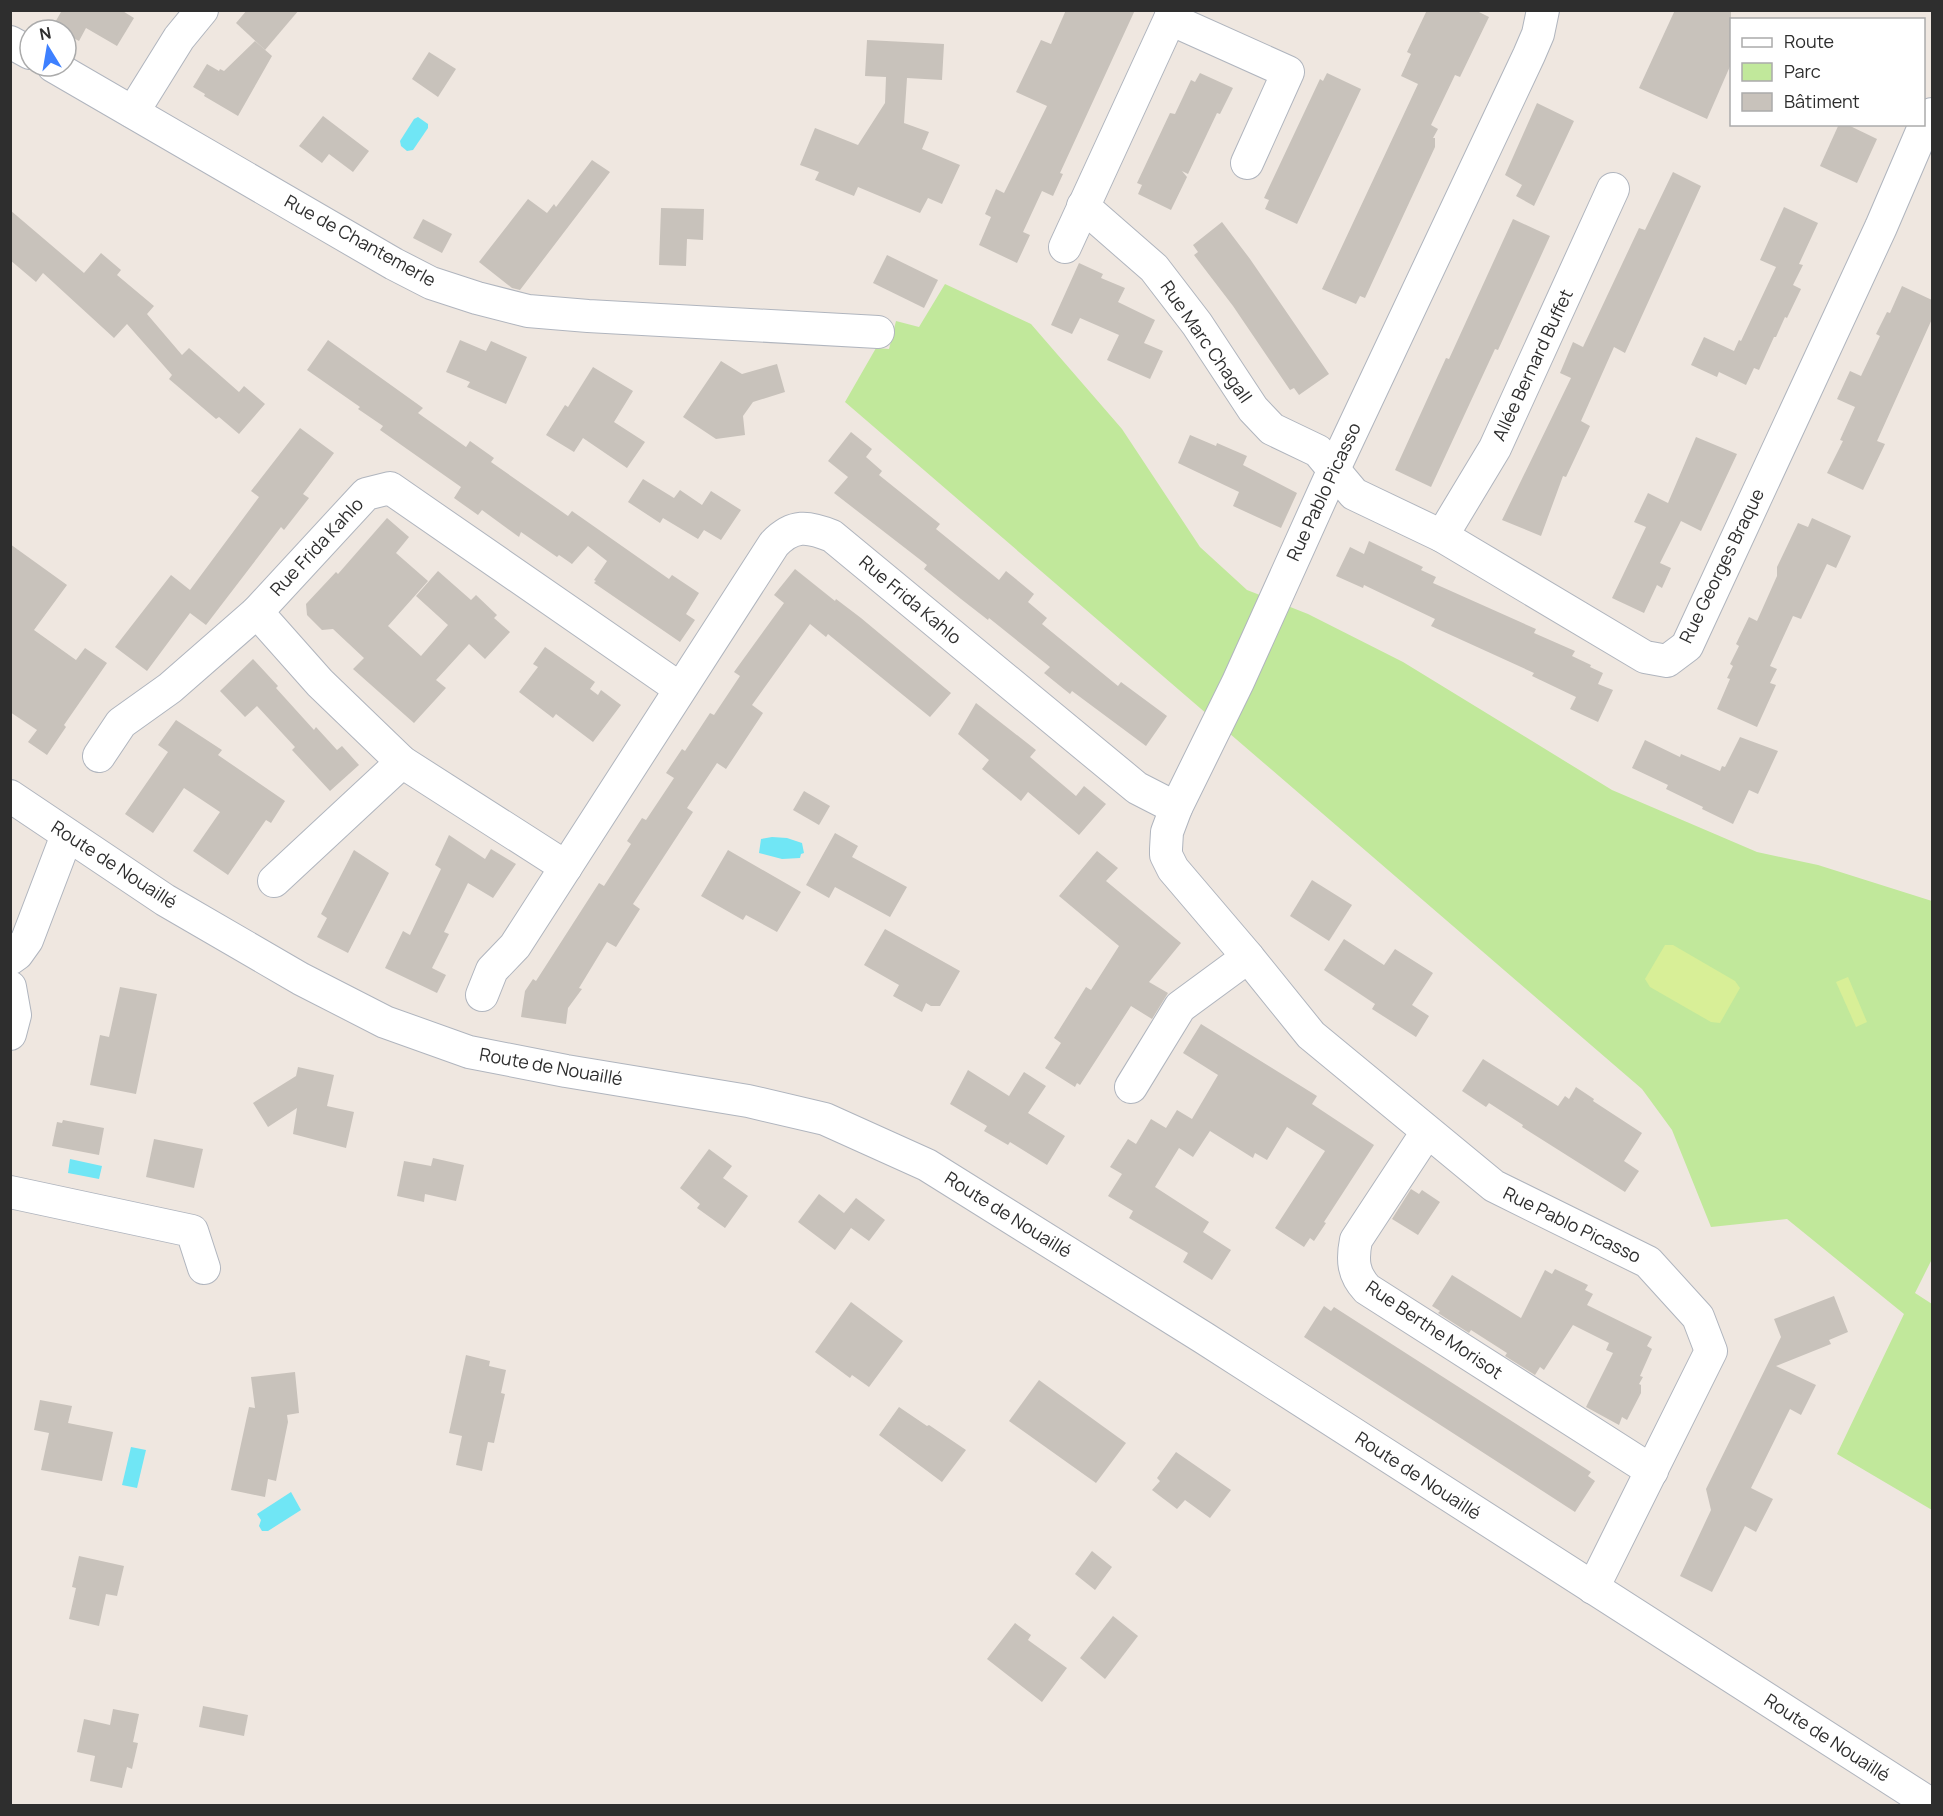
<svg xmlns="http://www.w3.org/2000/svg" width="1943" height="1816" font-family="Manrope,sans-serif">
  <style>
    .green { fill: #c1e89b }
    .pitch { fill: #d8ef97 }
    .water { fill: #70e6f5 }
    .building { fill: #c8c2bb }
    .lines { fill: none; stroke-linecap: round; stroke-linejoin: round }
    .minor-casing { stroke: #b0b5be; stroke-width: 34 }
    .minor { stroke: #fff; stroke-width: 32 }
    .labels { text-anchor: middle; stroke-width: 5; stroke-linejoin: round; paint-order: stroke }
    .street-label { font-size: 18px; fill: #2e2e2e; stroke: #fff }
  </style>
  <rect width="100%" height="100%" fill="#efe7e0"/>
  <path class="green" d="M 945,284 L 1031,324 L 1122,429 L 1200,547 L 1247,590 L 1308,614 L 1403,662 L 1612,790 L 1757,852 L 1818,865 L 1932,901 L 1932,1259 L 1915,1293 L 1932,1304 L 1932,1510 L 1837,1454 L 1904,1314 L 1787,1219 L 1711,1227 L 1672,1130 L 1642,1089 L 845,402 L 876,348 L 889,349 L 896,321 L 919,327 Z"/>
  <g class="pitch">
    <path d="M 1665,945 L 1673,945 L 1735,981 L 1740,988 L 1720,1023 L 1711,1022 L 1650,987 L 1645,979 Z"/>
    <path d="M 1848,977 L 1867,1022 L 1856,1027 L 1836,982 Z"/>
  </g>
  <g class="water">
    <path d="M 418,117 L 428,124 L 428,128 L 413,150 L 407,151 L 401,146 L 400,141 L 414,119 Z"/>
    <path d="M 772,837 L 787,838 L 802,843 L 804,853 L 801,854 L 800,858 L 782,859 L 759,853 L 761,839 Z"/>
    <path d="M 70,1159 L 102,1166 L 99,1179 L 68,1173 Z"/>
    <path d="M 131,1447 L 146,1450 L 137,1488 L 122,1485 Z"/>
    <path d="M 291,1492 L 301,1510 L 268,1531 L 262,1531 L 259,1526 L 261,1520 L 257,1514 Z"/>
  </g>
  <g class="building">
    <path d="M 58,10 L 121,10 L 134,18 L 117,46 L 86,28 L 79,41 L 66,34 L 66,30 L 60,30 L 53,26 L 61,12 Z"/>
    <path d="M 247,10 L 299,10 L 265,50 L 236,23 Z"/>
    <path d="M 1066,10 L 1135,10 L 1060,173 L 1063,174 L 1053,196 L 1042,191 L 1023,232 L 1030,235 L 1017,263 L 979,245 L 991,217 L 985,214 L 996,189 L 1004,193 L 1047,106 L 1016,92 L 1041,40 L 1051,44 Z"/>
    <path d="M 1427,10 L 1475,10 L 1489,17 L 1460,77 L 1455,75 L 1431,125 L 1438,129 L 1433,138 L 1435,138 L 1435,147 L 1365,298 L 1360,296 L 1356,304 L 1322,289 L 1418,84 L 1401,76 L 1411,54 L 1407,52 Z"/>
    <path d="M 1675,10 L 1731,10 L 1731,64 L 1707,119 L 1639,88 Z"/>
    <path d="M 867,40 L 944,44 L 942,80 L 907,78 L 904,123 L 929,132 L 922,149 L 960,165 L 942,204 L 928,198 L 920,213 L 858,187 L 854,196 L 815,180 L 819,172 L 800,165 L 815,128 L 858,145 L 885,103 L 886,77 L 865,76 Z"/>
    <path d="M 255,41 L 272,56 L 238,116 L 204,96 L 205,94 L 193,87 L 207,64 L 219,71 L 220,69 L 224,71 Z"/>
    <path d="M 429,52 L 456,69 L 438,97 L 412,79 Z"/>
    <path d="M 1200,73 L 1233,88 L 1220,114 L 1217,113 L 1188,174 L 1182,171 L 1187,177 L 1171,210 L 1138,194 L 1142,185 L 1137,183 L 1170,113 L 1175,114 L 1191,80 L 1195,82 Z"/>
    <path d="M 1327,73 L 1361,89 L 1297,224 L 1265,209 L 1269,200 L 1264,198 L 1320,79 L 1323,81 Z"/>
    <path d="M 1537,103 L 1574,121 L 1534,206 L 1516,196 L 1522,185 L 1505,175 Z"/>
    <path d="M 323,116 L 369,151 L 353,172 L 329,154 L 322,163 L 299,146 Z"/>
    <path d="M 1839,124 L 1846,124 L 1877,139 L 1857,183 L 1820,166 Z"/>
    <path d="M 592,160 L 610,172 L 520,290 L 512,288 L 479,262 L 528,199 L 547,213 L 554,204 L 556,207 Z"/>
    <path d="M 1673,172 L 1701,186 L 1625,353 L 1614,347 L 1581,421 L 1590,426 L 1566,477 L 1563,476 L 1541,536 L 1502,520 L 1571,378 L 1560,373 L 1573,342 L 1583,347 L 1639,228 L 1645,230 Z"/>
    <path d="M 1784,207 L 1818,223 L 1799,264 L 1803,265 L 1793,285 L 1801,289 L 1787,318 L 1785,317 L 1776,337 L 1774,337 L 1759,370 L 1754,368 L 1746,385 L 1719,372 L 1717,377 L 1691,365 L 1704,337 L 1734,351 L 1739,340 L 1741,341 L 1776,267 L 1760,260 Z"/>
    <path d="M 661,208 L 704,209 L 703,240 L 687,239 L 686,266 L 659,265 Z"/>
    <path d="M 10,210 L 84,273 L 101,253 L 121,270 L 117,275 L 154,306 L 147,314 L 182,355 L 189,348 L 239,392 L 244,386 L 265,404 L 239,434 L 219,417 L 216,419 L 169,379 L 172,375 L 127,324 L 114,338 L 43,273 L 36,282 L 10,260 Z"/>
    <path d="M 423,219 L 452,234 L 442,253 L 413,238 Z"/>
    <path d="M 1513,219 L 1550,236 L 1498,350 L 1495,349 L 1431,487 L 1395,470 L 1446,358 L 1449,359 Z"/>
    <path d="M 1222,222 L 1250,259 L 1329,374 L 1299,395 L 1294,388 L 1290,390 L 1233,306 L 1194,255 L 1198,252 L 1193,245 Z"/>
    <path d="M 887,255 L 938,280 L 924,308 L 873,283 Z"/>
    <path d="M 1079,263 L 1103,274 L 1101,278 L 1125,288 L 1118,302 L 1155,320 L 1144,343 L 1163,351 L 1150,379 L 1107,360 L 1119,335 L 1080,318 L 1072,334 L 1051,325 Z"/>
    <path d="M 1902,286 L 1932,300 L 1932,319 L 1877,441 L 1885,444 L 1863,490 L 1827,473 L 1843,441 L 1840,440 L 1855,407 L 1837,399 L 1850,371 L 1861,376 L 1880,336 L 1876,334 L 1887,312 L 1890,313 Z"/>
    <path d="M 328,340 L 423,408 L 418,413 L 466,447 L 470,441 L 494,458 L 491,462 L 568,516 L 572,511 L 669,579 L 672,575 L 699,593 L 686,614 L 695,620 L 680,642 L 594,583 L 596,581 L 594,580 L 607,561 L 588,546 L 572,564 L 559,555 L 557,557 L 521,532 L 519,537 L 482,510 L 478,515 L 454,498 L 461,487 L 380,430 L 383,426 L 358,409 L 360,407 L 307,370 Z"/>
    <path d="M 460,340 L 486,351 L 491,341 L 527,357 L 506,404 L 467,387 L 470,382 L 446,372 Z"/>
    <path d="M 721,361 L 742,374 L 777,364 L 785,392 L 753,402 L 743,416 L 745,435 L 716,439 L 683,417 Z"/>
    <path d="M 593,367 L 633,391 L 614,422 L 645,442 L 627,468 L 583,438 L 574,452 L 546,435 L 565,405 L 568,407 Z"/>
    <path d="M 300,428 L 334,453 L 303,494 L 309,498 L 284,530 L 281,527 L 206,625 L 190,613 L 147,671 L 115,647 L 171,575 L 190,590 L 259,497 L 251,491 Z"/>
    <path d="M 851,432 L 872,449 L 866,457 L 882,471 L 879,475 L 940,524 L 936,529 L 999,580 L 1006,571 L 1034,594 L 1028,602 L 1047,618 L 1042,624 L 1118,686 L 1121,682 L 1167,716 L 1146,746 L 1072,691 L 1070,694 L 1044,673 L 1050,667 L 989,618 L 988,620 L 961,599 L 924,569 L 927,565 L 834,493 L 848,477 L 828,461 Z"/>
    <path d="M 1190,435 L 1216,446 L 1217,443 L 1247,456 L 1243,465 L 1297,493 L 1281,528 L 1233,506 L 1239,492 L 1178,463 Z"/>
    <path d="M 1696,437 L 1737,454 L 1701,531 L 1681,521 L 1660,563 L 1671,568 L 1662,588 L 1657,585 L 1644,613 L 1612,598 L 1646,527 L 1634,522 L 1648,493 L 1668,503 Z"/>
    <path d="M 643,479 L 674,498 L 680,490 L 702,505 L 711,491 L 741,510 L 721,540 L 704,530 L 698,539 L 663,518 L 660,523 L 628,502 Z"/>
    <path d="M 387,518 L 409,537 L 396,553 L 428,581 L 388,626 L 421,656 L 448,625 L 416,596 L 438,571 L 471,600 L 476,595 L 497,615 L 494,618 L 510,632 L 485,659 L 469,644 L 436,680 L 446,688 L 414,723 L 353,669 L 364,658 L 333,629 L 322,630 L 307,615 L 306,604 L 336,572 L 338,574 Z"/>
    <path d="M 1812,518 L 1851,536 L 1836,568 L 1827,564 L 1801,619 L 1793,616 L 1770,666 L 1777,669 L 1770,683 L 1776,685 L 1757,727 L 1717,709 L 1730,679 L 1727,678 L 1733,666 L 1730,664 L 1739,646 L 1736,644 L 1749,617 L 1757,621 L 1777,576 L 1777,567 L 1798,523 L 1808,527 Z"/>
    <path d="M 1369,541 L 1423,567 L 1421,570 L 1436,577 L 1433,583 L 1536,629 L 1534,633 L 1575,651 L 1572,656 L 1591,665 L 1590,667 L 1603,673 L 1598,684 L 1613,690 L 1598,722 L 1570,709 L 1576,697 L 1532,676 L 1534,673 L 1431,626 L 1435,619 L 1364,585 L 1363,588 L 1336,576 L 1350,547 L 1364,554 Z"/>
    <path d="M 10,544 L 67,585 L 34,630 L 76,660 L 85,648 L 107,663 L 64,725 L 66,727 L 47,755 L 28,742 L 37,730 L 10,712 Z"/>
    <path d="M 795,569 L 835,601 L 836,599 L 861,618 L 951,693 L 930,717 L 828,634 L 826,637 L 810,624 L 752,705 L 763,713 L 734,757 L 726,769 L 717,763 L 687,808 L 693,812 L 633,904 L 640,909 L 616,947 L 607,942 L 579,988 L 582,989 L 568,1008 L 566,1024 L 521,1017 L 525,991 L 533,979 L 536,981 L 599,883 L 604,886 L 631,844 L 627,841 L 642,818 L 646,820 L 674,778 L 666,773 L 682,749 L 685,751 L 710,713 L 714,715 L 740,676 L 734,672 L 784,603 L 774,595 Z"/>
    <path d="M 545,647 L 595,682 L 590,689 L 598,695 L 601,690 L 621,705 L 593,742 L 556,714 L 553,718 L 519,692 L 538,667 L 533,664 Z"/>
    <path d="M 253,659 L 278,686 L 276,688 L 314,730 L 316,727 L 337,750 L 342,746 L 359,765 L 330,791 L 292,750 L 295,747 L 257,706 L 245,717 L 220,691 Z"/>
    <path d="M 976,703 L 1036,750 L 1030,757 L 1076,796 L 1084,786 L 1106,804 L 1079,835 L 1028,792 L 1021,801 L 982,769 L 989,760 L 958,734 Z"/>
    <path d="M 176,720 L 222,750 L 218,755 L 285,801 L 271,823 L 266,820 L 228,875 L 193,851 L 220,812 L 184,788 L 153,833 L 125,814 L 168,752 L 158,745 Z"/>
    <path d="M 1740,737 L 1778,751 L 1758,794 L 1749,790 L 1733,824 L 1702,809 L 1703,807 L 1666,789 L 1668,785 L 1632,768 L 1645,740 L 1680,757 L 1681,754 L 1720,771 L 1722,766 L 1725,767 Z"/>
    <path d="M 804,791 L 830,806 L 819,825 L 793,810 Z"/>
    <path d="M 835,833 L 858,846 L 852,857 L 907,887 L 890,917 L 835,887 L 829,898 L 806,885 Z"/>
    <path d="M 449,835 L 485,859 L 491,849 L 516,864 L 493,898 L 468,883 L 444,932 L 449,934 L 432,968 L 446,975 L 437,993 L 385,968 L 403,931 L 410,935 L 441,869 L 435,865 Z"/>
    <path d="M 354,850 L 389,873 L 348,953 L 317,937 L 327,918 L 321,914 Z"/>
    <path d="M 728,850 L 801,892 L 777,932 L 746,915 L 743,920 L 701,896 Z"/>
    <path d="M 1097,851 L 1118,868 L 1106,881 L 1181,943 L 1149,982 L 1168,993 L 1152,1019 L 1131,1006 L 1080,1085 L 1077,1083 L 1075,1087 L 1045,1068 L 1061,1043 L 1054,1038 L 1086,987 L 1091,990 L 1119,946 L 1059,896 Z"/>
    <path d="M 1312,880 L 1352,905 L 1329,941 L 1290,916 Z"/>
    <path d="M 885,929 L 960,971 L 940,1006 L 931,1006 L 926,1003 L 922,1012 L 893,996 L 899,985 L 864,965 Z"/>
    <path d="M 1344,939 L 1384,965 L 1395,949 L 1433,973 L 1412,1005 L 1429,1016 L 1416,1037 L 1372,1009 L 1375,1004 L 1324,970 Z"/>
    <path d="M 120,987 L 157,994 L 136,1094 L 90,1085 L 100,1035 L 109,1037 Z"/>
    <path d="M 1201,1024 L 1317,1096 L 1312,1104 L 1374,1145 L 1324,1222 L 1326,1223 L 1314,1241 L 1310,1238 L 1304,1247 L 1275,1228 L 1325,1151 L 1287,1127 L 1267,1160 L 1255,1153 L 1253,1158 L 1210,1131 L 1193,1157 L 1179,1148 L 1155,1187 L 1209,1222 L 1203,1232 L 1231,1250 L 1212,1280 L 1183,1262 L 1188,1253 L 1129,1218 L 1133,1211 L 1108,1196 L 1122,1174 L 1110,1167 L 1128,1139 L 1136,1144 L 1151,1119 L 1166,1128 L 1177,1110 L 1192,1119 L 1218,1075 L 1183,1053 Z"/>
    <path d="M 1483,1059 L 1558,1106 L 1565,1096 L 1569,1099 L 1576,1087 L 1594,1099 L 1593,1101 L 1642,1133 L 1624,1161 L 1639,1171 L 1625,1192 L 1522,1127 L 1523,1125 L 1489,1103 L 1486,1107 L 1462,1091 Z"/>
    <path d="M 298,1067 L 334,1075 L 327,1106 L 354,1112 L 346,1148 L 293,1134 L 297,1108 L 268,1127 L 253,1103 L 296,1076 Z"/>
    <path d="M 968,1070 L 1009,1096 L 1024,1072 L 1046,1086 L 1028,1113 L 1065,1136 L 1047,1165 L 1010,1142 L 1008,1145 L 984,1131 L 987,1126 L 950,1104 Z"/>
    <path d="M 63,1120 L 104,1128 L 99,1155 L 52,1146 L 57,1122 L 62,1123 Z"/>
    <path d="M 154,1139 L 203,1149 L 194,1188 L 146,1177 Z"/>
    <path d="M 709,1149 L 732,1166 L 723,1178 L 748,1196 L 725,1228 L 697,1208 L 700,1204 L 680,1188 Z"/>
    <path d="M 433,1158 L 464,1165 L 456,1201 L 425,1194 L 424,1202 L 397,1196 L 404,1161 L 431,1166 Z"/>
    <path d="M 1411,1189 L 1419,1194 L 1422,1190 L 1440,1202 L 1418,1235 L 1392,1219 Z"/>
    <path d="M 819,1194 L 844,1213 L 856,1198 L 885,1220 L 869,1241 L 851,1228 L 835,1250 L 798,1222 Z"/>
    <path d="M 1555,1269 L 1588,1285 L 1585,1290 L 1593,1294 L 1587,1305 L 1652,1337 L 1647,1346 L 1652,1349 L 1640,1376 L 1643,1377 L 1639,1384 L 1641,1385 L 1641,1393 L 1627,1420 L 1622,1417 L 1619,1425 L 1586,1407 L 1613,1353 L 1606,1350 L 1609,1343 L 1573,1325 L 1544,1370 L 1540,1367 L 1535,1375 L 1505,1356 L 1507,1353 L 1471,1330 L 1469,1333 L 1438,1313 L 1440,1311 L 1432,1306 L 1452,1275 L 1521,1318 L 1545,1270 L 1552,1274 Z"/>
    <path d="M 1834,1296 L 1848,1332 L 1829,1340 L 1831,1344 L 1776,1366 L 1816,1385 L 1801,1415 L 1790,1409 L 1751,1488 L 1773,1499 L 1756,1532 L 1745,1526 L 1712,1592 L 1680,1576 L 1711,1510 L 1706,1489 L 1781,1337 L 1774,1319 Z"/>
    <path d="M 851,1302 L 903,1341 L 869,1387 L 852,1375 L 850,1378 L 815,1352 Z"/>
    <path d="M 1324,1306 L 1331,1311 L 1334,1307 L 1591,1472 L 1588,1476 L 1595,1481 L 1575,1512 L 1304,1337 Z"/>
    <path d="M 466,1355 L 490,1361 L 489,1366 L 506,1370 L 501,1393 L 505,1394 L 494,1443 L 488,1442 L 482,1471 L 456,1465 L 462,1436 L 449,1433 Z"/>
    <path d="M 295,1372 L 299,1413 L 287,1415 L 288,1422 L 276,1481 L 268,1479 L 265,1497 L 231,1490 L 249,1407 L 255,1408 L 251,1377 Z"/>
    <path d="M 1039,1380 L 1126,1443 L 1096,1483 L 1009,1421 Z"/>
    <path d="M 40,1400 L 72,1406 L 68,1423 L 113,1432 L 102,1481 L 41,1470 L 49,1433 L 34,1430 Z"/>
    <path d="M 899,1407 L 927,1426 L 929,1425 L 966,1450 L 942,1482 L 879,1435 Z"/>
    <path d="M 1176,1452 L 1231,1490 L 1210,1518 L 1185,1500 L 1177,1509 L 1152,1490 L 1160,1481 L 1157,1478 Z"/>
    <path d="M 1092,1551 L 1112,1567 L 1095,1590 L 1075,1574 Z"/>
    <path d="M 79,1556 L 124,1566 L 117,1596 L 106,1594 L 99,1626 L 69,1619 L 76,1588 L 72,1587 Z"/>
    <path d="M 1113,1616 L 1138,1636 L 1105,1679 L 1080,1658 Z"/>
    <path d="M 1015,1623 L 1031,1635 L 1028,1640 L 1067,1668 L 1042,1702 L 987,1659 Z"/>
    <path d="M 203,1706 L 248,1715 L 244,1736 L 199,1727 Z"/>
    <path d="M 113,1709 L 139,1714 L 133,1742 L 138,1743 L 132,1769 L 127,1767 L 122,1788 L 90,1781 L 95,1756 L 77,1752 L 84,1719 L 110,1725 Z"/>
  </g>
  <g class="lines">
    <defs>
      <g id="minor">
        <path d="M 1543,10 L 1538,34 L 1529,55 L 1334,469 L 1238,682 L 1176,808 L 1167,832 L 1166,849 L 1166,855 L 1173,869 L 1248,957 L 1311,1035 L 1494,1186 L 1648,1262 L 1698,1317 L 1711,1351 L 1593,1588"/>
        <path d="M 1170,19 L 1288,72 L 1247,163"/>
        <path d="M 10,42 L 30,53"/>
        <path d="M 53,66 L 394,264 L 431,283 L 477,298 L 528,311 L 588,316 L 878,332"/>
        <path d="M 133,112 L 179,38 L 202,10"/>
        <path d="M 1083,206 L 1154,268 L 1197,324 L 1253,409 L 1272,429 L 1318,451 L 1354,494 L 1442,536 L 1645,657 L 1667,661 L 1687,646 L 1881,227 L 1923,129 L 1932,114"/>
        <path d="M 1065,247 L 1174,10"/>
        <path d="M 1442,536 L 1495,448 L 1613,189"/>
        <path d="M 257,612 L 320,683 L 402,762 L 566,867"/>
        <path d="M 99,756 L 121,723 L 170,688 L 257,612 L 366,494 L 390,488 L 679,688"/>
        <path d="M 10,796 L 165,900 L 301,979 L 385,1022 L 469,1052 L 566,1071 L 748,1101 L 825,1119 L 927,1165 L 1204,1338 L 1932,1805"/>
        <path d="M 274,881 L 402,762"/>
        <path d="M 10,959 L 17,954 L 27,940 L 67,835"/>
        <path d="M 10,987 L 15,1015 L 10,1034"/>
        <path d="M 482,995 L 492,970 L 515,946 L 774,544 C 793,524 808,526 832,536 L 1137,788 L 1176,808"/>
        <path d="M 1131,1087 L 1180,1007 L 1248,957"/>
        <path d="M 1427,1132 L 1356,1240 C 1352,1260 1353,1274 1367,1289 L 1652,1471"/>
        <path d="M 10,1192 L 192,1231 L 204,1268"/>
      </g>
    </defs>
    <use href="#minor" class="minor-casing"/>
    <use href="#minor" class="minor"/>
  </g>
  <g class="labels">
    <g class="street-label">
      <text transform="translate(360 241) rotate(29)" y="6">Rue de Chantemerle</text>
      <text transform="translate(1206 342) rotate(55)" y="6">Rue Marc Chagall</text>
      <text transform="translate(1533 365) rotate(-65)" y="6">Allée Bernard Buffet</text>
      <text transform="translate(1324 492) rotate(-65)" y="6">Rue Pablo Picasso</text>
      <text transform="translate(317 547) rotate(-47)" y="6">Rue Frida Kahlo</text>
      <text transform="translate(1722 566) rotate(-64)" y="6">Rue Georges Braque</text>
      <text transform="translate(910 600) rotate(40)" y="6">Rue Frida Kahlo</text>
      <text transform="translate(114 865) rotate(33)" y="6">Route de Nouaillé</text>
      <text transform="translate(551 1067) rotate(10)" y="6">Route de Nouaillé</text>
      <text transform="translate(1008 1215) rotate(32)" y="6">Route de Nouaillé</text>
      <text transform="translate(1572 1225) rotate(26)" y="6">Rue Pablo Picasso</text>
      <text transform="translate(1434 1330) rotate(34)" y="6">Rue Berthe Morisot</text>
      <text transform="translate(1418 1476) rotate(33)" y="6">Route de Nouaillé</text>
      <text transform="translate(1827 1738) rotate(33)" y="6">Route de Nouaillé</text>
    </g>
  </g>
  <rect width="1943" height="1816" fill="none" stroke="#2e2e2e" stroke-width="24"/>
  <rect x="1730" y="18" width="195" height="108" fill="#ffffff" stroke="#ababab" stroke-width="1.5"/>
  <rect x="1742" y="38" width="30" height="9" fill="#ffffff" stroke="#ababab" stroke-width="1.5"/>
  <text x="1784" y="48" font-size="18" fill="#2e2e2e">Route</text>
  <rect x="1742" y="63" width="30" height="18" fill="#c1e89b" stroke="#ababab" stroke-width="1.5"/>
  <text x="1784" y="78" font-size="18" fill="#2e2e2e">Parc</text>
  <rect x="1742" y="93" width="30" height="18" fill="#c8c2bb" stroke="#ababab" stroke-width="1.5"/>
  <text x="1784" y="108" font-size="18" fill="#2e2e2e">Bâtiment</text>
  <g transform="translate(48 48) rotate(349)"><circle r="28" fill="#ffffff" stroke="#ababab" stroke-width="1.5"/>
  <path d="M0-4.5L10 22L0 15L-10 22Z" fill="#3e80ff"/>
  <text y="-9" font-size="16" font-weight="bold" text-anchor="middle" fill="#2e2e2e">N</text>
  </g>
</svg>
